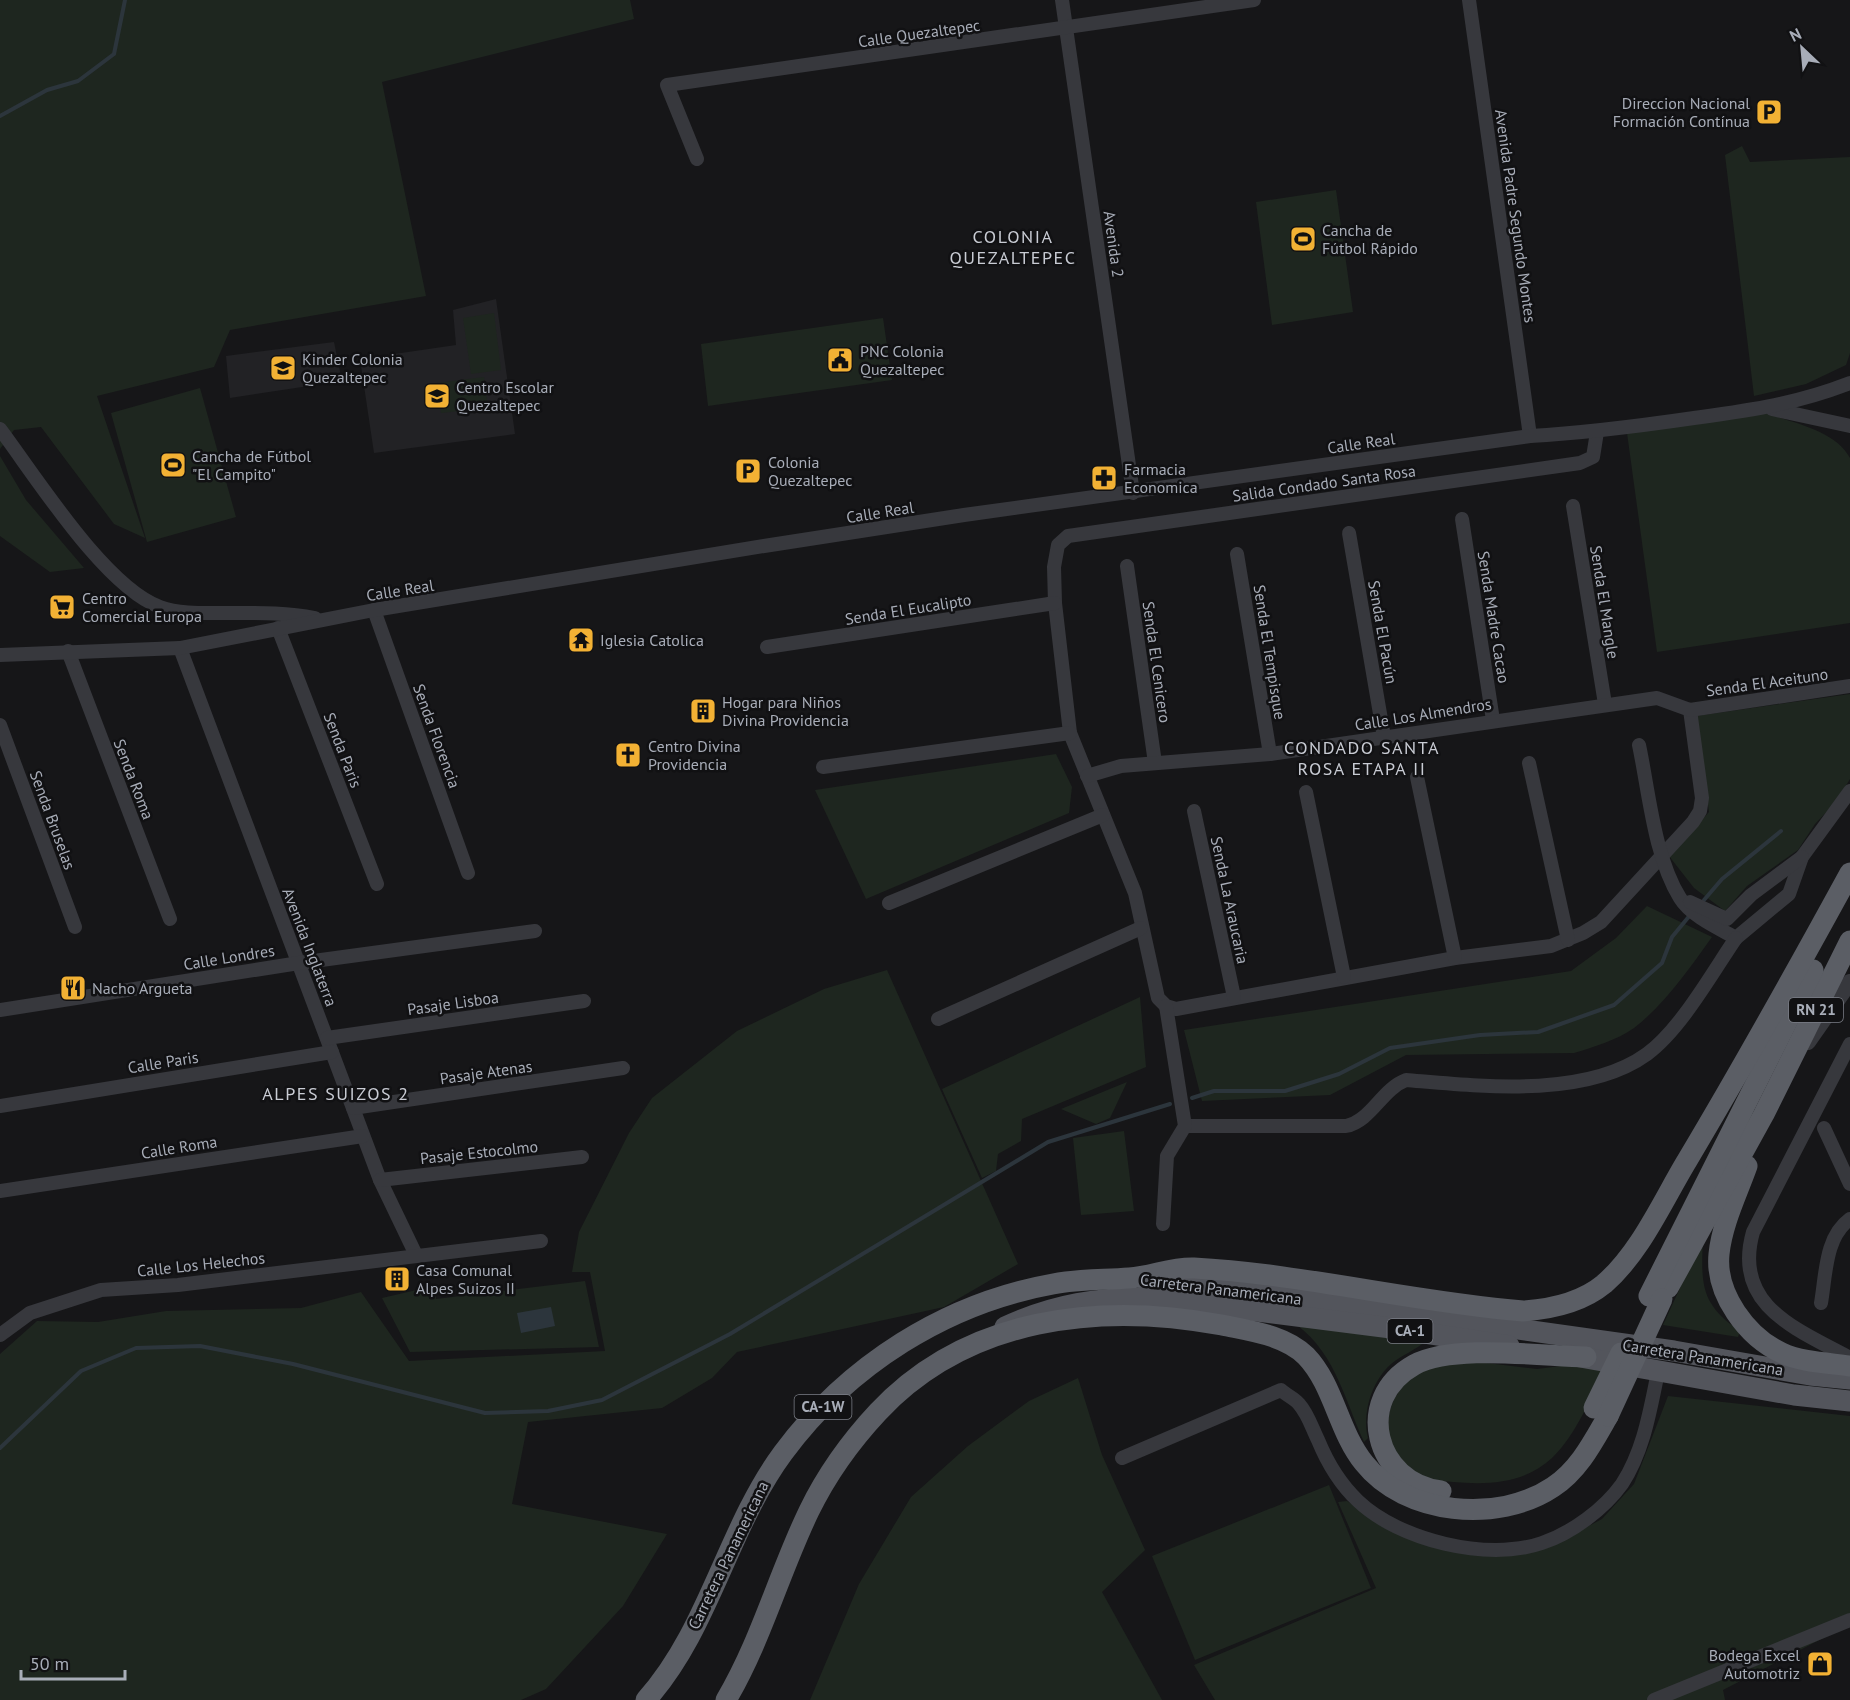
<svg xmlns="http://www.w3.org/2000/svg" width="1850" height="1700" font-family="'PT Sans',sans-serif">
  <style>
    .built { fill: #222225 }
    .green { fill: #1e261f }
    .water { fill: #2c353c }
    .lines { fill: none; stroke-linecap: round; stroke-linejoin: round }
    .stream { stroke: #2c353c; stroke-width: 4 }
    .minor { stroke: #37383d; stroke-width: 14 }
    .tertiary { stroke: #37383d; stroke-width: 16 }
    .primary { stroke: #53555c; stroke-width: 21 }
    .trunk { stroke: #5b5e65; stroke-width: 21 }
    .trunk-bridge { stroke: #5b5e65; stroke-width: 21 }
    .labels { text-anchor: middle; stroke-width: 5; stroke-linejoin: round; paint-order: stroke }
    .shield { fill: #111113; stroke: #7b7e86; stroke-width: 1.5 }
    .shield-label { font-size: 15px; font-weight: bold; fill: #a8adb8 }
    .street-label { font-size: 16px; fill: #a8adb8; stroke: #111113 }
    .poi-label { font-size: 16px; fill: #a8adb8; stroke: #111113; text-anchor: start }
    .neighbourhood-label { font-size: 18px; letter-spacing: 1.5px; fill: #c9ccd4; stroke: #111113 }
  </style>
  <rect width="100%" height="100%" fill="#161618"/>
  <g class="built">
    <path d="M 496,299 L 515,434 L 374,453 L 360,359 L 456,345 L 453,310 Z"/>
    <path d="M 334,342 L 342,381 L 230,398 L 226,356 Z"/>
  </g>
  <g class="green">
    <path d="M 0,0 L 630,0 L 634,19 L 382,82 L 426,296 L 230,330 L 214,367 L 97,396 L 145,538 L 114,524 L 41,427 L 14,430 L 0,449 Z"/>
    <path d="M 1742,146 L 1750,162 L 1850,157 L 1850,353 L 1846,365 L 1806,384 L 1754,396 L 1725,155 Z"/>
    <path d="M 1336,190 L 1353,312 L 1272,325 L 1256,202 Z"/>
    <path d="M 494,313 L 501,370 L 471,374 L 463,318 Z"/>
    <path d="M 883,318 L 892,380 L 708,406 L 701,344 Z"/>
    <path d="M 484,377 L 488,408 L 441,413 L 437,383 Z"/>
    <path d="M 200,388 L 236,517 L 147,542 L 111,413 Z"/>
    <path d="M 1762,412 C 1790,422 1836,430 1850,458 L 1850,623 L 1657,652 L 1627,433 Z"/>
    <path d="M 0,456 L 26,500 L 84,568 L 50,572 L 0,536 Z"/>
    <path d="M 1850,694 L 1850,779 L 1836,802 L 1815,824 L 1798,850 L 1747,886 L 1725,911 L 1694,888 L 1669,856 L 1709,812 L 1696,716 Z"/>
    <path d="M 1056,754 L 1072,787 L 1069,813 L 866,899 L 815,790 Z"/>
    <path d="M 1647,906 L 1712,937 C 1689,969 1665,1004 1634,1028 C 1617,1040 1594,1047 1574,1053 L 1406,1055 L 1330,1095 L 1202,1101 L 1184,1030 L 1571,971 L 1616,938 Z"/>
    <path d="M 887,970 L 1018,1264 L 944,1307 L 737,1352 L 712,1378 L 662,1408 L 528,1422 L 512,1504 L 667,1534 L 623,1606 L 546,1689 L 521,1700 L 0,1700 L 0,1354 L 37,1321 L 98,1322 L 166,1311 L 301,1308 L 361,1292 L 409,1361 L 605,1351 L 590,1272 L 572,1272 L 579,1232 L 629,1133 L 652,1098 L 737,1031 L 824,989 Z"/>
    <path d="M 1140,997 L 1146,1067 L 1022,1119 L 1021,1141 L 998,1154 L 996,1171 L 982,1178 L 942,1089 Z"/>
    <path d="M 1127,1082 L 1110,1118 L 1096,1124 L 1061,1109 Z"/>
    <path d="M 1124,1131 L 1134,1211 L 1081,1215 L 1073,1138 Z"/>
    <path d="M 1703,1238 C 1701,1284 1700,1304 1740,1331 L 1738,1337 L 1663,1325 Z"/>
    <path d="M 585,1281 L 599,1347 L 410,1352 L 382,1298 L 434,1286 L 436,1299 Z"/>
    <path d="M 1288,1319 L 1427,1340 C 1416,1350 1402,1355 1391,1364 C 1371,1382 1362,1414 1368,1438 L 1364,1442 C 1343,1396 1334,1347 1288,1319 Z"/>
    <path d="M 1462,1360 L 1537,1369 L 1576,1364 L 1606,1367 C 1590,1398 1577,1434 1552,1458 C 1524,1484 1488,1485 1453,1482 C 1440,1481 1424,1480 1413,1472 C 1375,1444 1383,1397 1418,1372 C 1429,1364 1450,1363 1462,1360 Z"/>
    <path d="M 1078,1378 L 1102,1455 L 1145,1550 L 1102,1592 L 1162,1700 L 810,1700 L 859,1584 L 911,1497 L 968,1446 L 1029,1401 Z"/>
    <path d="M 1668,1396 L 1850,1416 L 1850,1624 L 1723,1690 L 1725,1700 L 1215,1700 L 1194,1665 L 1376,1588 L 1338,1502 L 1347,1501 L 1385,1526 L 1437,1547 L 1547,1548 L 1602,1519 L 1634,1484 Z"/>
    <path d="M 1329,1485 L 1371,1588 L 1195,1660 L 1152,1556 Z"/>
  </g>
  <path class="water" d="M 551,1307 L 555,1326 L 521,1333 L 517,1313 Z"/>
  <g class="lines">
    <g class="stream">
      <path d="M 0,116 L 47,90 L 78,81 L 114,54 L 125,0"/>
      <path d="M 1704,900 L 1722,879 L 1781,831"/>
      <path d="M 1192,1098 L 1214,1091 L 1285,1091 L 1339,1074 L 1390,1048 L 1480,1035 L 1538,1032 L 1614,1005 L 1662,963 L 1672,937 L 1691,914"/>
      <path d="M 0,1448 L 81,1371 L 136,1348 L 200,1346 L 293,1364 L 485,1413 L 548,1411 L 602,1400 L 730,1334 L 1048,1142 L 1170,1104"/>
    </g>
    <g class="minor">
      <path d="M 1062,0 L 1133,493"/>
      <path d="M 1469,0 L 1530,436"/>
      <path d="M 697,159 L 667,85 L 1254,0"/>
      <path d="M 1772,409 L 1850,426"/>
      <path d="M 0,429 C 36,477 105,587 160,607 C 179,614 204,613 224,613 C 255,613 284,612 315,618"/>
      <path d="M 1597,432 L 1593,457 L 1580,463 L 1068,536 L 1058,545 L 1054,567 L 1055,603 L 1070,733 L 1135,893 L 1158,998 L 1166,1006 L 1176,1009 L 1455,958 L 1551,946 L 1583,933 L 1601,922 L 1693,822 L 1700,811 L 1702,798 L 1690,710"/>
      <path d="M 1573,506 L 1605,704"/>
      <path d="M 1462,519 L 1493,720"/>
      <path d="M 1349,533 L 1384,737"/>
      <path d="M 1237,554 L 1270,754"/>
      <path d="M 1127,566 L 1155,763"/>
      <path d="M 374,610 L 468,873"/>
      <path d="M 278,628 L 377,884"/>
      <path d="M 767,647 L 1055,603"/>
      <path d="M 180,648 L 380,1180 L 416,1255"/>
      <path d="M 68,651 L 170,919"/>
      <path d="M 0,655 L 180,648 L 374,610 L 764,546 L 964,515 L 1530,436 C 1585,433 1639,426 1694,418 C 1751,410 1796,404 1850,383"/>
      <path d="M 0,725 L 75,927"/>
      <path d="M 1639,745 C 1649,792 1654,856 1680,898 C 1691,916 1718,928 1736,938 L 1789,894 L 1802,857 L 1850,791"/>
      <path d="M 1529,763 L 1568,940"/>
      <path d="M 823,767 L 1070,733"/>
      <path d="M 1087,776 L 1121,766 L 1270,754 L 1657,698 L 1690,710 L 1850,686"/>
      <path d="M 1417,777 L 1455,958"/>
      <path d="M 1306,792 L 1344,977"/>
      <path d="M 1194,811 L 1234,997"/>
      <path d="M 1690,902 L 1727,919 L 1751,895 L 1802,857"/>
      <path d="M 889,903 L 1103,815"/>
      <path d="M 0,1010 L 299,963 L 535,931"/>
      <path d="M 938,1019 L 1141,928"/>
      <path d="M 327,1038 L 584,1001"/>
      <path d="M 1850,1044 L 1753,1232 C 1732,1306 1797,1329 1850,1358"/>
      <path d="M 0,1106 L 332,1052"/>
      <path d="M 353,1108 L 623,1068"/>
      <path d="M 1185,1126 L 1346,1126 C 1371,1121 1382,1089 1406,1080 C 1478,1086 1585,1099 1647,1054 C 1681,1029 1712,973 1736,938"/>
      <path d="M 1824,1128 L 1850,1184"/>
      <path d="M 380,1180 L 582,1157"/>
      <path d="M 0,1191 L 363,1136"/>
      <path d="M 1163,1224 L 1167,1156 L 1185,1126 L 1166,1006"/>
      <path d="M 1821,1303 C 1826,1274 1825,1237 1850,1219"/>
      <path d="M 0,1335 L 30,1313 L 101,1290 L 178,1285 L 541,1241"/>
      <path d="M 1122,1458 L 1281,1390 C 1286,1395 1294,1398 1299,1404 C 1308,1414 1312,1428 1318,1440 C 1327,1462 1340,1484 1358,1501 C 1399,1540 1487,1562 1542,1543 C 1572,1533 1604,1509 1622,1484 C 1644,1450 1650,1410 1658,1372"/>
      <path d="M 1654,1700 L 1850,1620"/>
    </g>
    <path class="tertiary" d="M 1808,1042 L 1850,982"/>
    <g class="primary">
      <path d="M 1144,1279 L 1168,1280 L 1674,1351 L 1810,1375 L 1850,1379"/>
      <path d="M 1005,1327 C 1054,1304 1100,1297 1153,1298 L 1399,1329 L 1509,1346"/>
      <path d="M 1569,1355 L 1794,1395 L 1850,1401"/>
    </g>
    <g class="trunk">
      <path d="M 1747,1166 C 1737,1194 1722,1224 1719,1254 C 1715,1294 1747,1337 1782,1353 C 1801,1362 1829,1363 1850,1366"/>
      <path d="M 1668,1288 L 1764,1114 L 1850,941"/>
      <path d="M 1649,1296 L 1813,970"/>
      <path d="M 1441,1491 C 1375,1483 1353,1399 1414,1365 C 1452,1344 1541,1356 1586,1357"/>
      <path d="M 646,1700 C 709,1630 727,1529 783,1453 C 848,1365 946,1303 1053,1284 C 1079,1279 1104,1280 1129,1278 C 1151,1277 1171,1267 1194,1268 C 1304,1274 1413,1302 1523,1311 C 1552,1309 1581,1303 1604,1284 C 1641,1252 1663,1200 1688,1159 C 1744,1065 1797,970 1850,873"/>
      <path d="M 726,1700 C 761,1641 779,1573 809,1511 C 827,1474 850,1442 878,1412 C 967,1317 1099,1302 1222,1325 C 1250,1331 1285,1335 1306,1356 C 1334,1385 1338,1431 1364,1463 C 1405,1515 1498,1524 1553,1487 C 1579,1470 1593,1442 1608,1416"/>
    </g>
    <g class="trunk-bridge">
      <path d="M 1594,1408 L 1621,1353"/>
      <path d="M 1608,1416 L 1662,1299"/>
    </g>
  </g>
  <defs>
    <symbol id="parking-square" viewBox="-11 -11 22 22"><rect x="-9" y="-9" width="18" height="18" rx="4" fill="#f2b134" stroke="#111113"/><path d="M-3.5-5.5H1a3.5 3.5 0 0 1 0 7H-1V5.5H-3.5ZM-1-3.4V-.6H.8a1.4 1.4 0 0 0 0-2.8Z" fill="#111"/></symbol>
    <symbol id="stadium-square" viewBox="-11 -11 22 22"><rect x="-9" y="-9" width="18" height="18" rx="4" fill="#f2b134" stroke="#111113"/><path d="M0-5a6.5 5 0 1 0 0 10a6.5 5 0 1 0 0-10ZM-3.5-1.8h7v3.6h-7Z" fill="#111"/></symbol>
    <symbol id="civic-square" viewBox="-11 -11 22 22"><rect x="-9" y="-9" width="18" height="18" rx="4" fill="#f2b134" stroke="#111113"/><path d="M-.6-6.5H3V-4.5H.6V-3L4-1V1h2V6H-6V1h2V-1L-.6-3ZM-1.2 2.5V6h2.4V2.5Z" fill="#111"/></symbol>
    <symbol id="school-square" viewBox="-11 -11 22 22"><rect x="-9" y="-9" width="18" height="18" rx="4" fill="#f2b134" stroke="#111113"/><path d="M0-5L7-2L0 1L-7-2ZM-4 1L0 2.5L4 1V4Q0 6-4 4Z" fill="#111"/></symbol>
    <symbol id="pharmacy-square" viewBox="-11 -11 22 22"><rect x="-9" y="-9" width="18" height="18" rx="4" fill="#f2b134" stroke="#111113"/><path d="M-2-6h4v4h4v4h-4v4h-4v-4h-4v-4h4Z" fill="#111"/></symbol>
    <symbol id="supermarket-square" viewBox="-11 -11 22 22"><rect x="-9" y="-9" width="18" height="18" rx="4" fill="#f2b134" stroke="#111113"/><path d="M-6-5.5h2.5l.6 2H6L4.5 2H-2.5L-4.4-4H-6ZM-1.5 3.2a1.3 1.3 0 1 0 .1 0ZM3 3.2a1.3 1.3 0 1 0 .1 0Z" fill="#111"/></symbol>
    <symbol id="temple-square" viewBox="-11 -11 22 22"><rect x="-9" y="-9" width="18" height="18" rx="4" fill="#f2b134" stroke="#111113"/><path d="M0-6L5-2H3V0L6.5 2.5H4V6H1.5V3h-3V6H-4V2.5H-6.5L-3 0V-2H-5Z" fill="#111"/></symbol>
    <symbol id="building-square" viewBox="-11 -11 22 22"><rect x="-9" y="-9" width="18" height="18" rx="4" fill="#f2b134" stroke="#111113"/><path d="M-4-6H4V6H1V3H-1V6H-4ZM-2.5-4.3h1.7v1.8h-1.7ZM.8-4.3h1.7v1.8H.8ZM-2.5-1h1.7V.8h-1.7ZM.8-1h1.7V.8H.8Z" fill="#111"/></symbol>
    <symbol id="church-square" viewBox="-11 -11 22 22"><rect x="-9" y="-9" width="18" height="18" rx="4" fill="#f2b134" stroke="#111113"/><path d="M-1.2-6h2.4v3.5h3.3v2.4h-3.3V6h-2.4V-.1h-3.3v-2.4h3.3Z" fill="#111"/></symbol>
    <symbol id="restaurant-square" viewBox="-11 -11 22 22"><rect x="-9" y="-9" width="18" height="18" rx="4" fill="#f2b134" stroke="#111113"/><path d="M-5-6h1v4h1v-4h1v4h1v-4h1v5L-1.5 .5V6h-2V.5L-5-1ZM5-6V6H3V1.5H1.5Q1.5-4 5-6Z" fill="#111"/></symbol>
    <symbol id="shop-square" viewBox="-11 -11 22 22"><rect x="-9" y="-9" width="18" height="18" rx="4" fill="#f2b134" stroke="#111113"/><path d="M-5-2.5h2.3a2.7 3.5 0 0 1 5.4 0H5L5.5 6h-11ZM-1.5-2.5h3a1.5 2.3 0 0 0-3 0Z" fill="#111"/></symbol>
  </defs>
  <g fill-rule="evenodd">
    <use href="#parking-square" x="1754" y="97" width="30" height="30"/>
    <use href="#stadium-square" x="1288" y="224" width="30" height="30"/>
    <use href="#civic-square" x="825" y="345" width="30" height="30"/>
    <use href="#school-square" x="268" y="353" width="30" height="30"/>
    <use href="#school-square" x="422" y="381" width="30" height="30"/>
    <use href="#stadium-square" x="158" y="450" width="30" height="30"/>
    <use href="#parking-square" x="733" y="456" width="30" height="30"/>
    <use href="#pharmacy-square" x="1089" y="463" width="30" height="30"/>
    <use href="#supermarket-square" x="47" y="592" width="30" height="30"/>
    <use href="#temple-square" x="566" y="625" width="30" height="30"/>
    <use href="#building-square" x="688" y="696" width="30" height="30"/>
    <use href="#church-square" x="613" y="740" width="30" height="30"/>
    <use href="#restaurant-square" x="58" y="973" width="30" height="30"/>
    <use href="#building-square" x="382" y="1264" width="30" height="30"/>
    <use href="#shop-square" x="1805" y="1649" width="30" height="30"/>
  </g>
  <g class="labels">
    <g class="shield">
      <rect x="1789" y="998" width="54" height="24" rx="4.5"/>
      <rect x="1387.5" y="1319" width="45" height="24" rx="4.5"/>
      <rect x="794.5" y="1395" width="57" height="24" rx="4.5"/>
    </g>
    <g class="shield-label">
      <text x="1816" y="1015">RN 21</text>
      <text x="1410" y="1336">CA-1</text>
      <text x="823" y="1412">CA-1W</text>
    </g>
    <g class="street-label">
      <text transform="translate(919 33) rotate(-8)" y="6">Calle Quezaltepec</text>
      <text transform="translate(1516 216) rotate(82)" y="6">Avenida Padre Segundo Montes</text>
      <text transform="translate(1114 244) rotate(82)" y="6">Avenida 2</text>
      <text transform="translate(1361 443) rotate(-8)" y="6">Calle Real</text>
      <text transform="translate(1324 483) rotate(-8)" y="6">Salida Condado Santa Rosa</text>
      <text transform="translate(880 512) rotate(-9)" y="6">Calle Real</text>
      <text transform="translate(400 590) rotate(-9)" y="6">Calle Real</text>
      <text transform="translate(1605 602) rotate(81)" y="6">Senda El Mangle</text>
      <text transform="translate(908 609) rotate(-9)" y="6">Senda El Eucalipto</text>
      <text transform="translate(1494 617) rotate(81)" y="6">Senda Madre Cacao</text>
      <text transform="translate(1383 632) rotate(80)" y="6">Senda El Pacún</text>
      <text transform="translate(1270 652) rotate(81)" y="6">Senda El Tempisque</text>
      <text transform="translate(1157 662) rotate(82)" y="6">Senda El Cenicero</text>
      <text transform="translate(1767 682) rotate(-8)" y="6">Senda El Aceituno</text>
      <text transform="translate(1423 714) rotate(-9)" y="6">Calle Los Almendros</text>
      <text transform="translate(437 736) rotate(70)" y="6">Senda Florencia</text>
      <text transform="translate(343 750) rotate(69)" y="6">Senda Paris</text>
      <text transform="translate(134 779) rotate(69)" y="6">Senda Roma</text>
      <text transform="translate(53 820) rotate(70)" y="6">Senda Bruselas</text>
      <text transform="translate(1230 900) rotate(78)" y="6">Senda La Araucaria</text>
      <text transform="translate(310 947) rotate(69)" y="6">Avenida Inglaterra</text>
      <text transform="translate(229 957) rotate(-9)" y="6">Calle Londres</text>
      <text transform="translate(453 1003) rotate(-8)" y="6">Pasaje Lisboa</text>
      <text transform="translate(163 1062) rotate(-9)" y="6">Calle Paris</text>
      <text transform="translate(486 1072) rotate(-8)" y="6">Pasaje Atenas</text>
      <text transform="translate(179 1147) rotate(-9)" y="6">Calle Roma</text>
      <text transform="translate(479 1152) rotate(-6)" y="6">Pasaje Estocolmo</text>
      <text transform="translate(201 1264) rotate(-6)" y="6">Calle Los Helechos</text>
      <text transform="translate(1221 1289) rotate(7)" y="6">Carretera Panamericana</text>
      <text transform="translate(1703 1357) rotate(9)" y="6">Carretera Panamericana</text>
      <text transform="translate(728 1555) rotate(-64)" y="6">Carretera Panamericana</text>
    </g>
    <g class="poi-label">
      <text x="1750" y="109" text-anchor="end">Direccion Nacional<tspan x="1750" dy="18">Formación Contínua</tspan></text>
      <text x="1322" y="236">Cancha de<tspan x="1322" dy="18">Fútbol Rápido</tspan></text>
      <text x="860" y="357">PNC Colonia<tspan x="860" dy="18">Quezaltepec</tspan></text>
      <text x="302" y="365">Kinder Colonia<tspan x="302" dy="18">Quezaltepec</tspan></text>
      <text x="456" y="393">Centro Escolar<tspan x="456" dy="18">Quezaltepec</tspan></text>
      <text x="192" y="462">Cancha de Fútbol<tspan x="192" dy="18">"El Campito"</tspan></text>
      <text x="768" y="468">Colonia<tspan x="768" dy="18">Quezaltepec</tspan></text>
      <text x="1124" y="475">Farmacia<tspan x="1124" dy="18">Economica</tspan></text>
      <text x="82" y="604">Centro<tspan x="82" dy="18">Comercial Europa</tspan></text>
      <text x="600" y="646">Iglesia Catolica</text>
      <text x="722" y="708">Hogar para Niños<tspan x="722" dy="18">Divina Providencia</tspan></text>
      <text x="648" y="752">Centro Divina<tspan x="648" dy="18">Providencia</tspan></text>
      <text x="92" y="994">Nacho Argueta</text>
      <text x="416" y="1276">Casa Comunal<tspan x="416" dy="18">Alpes Suizos II</tspan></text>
      <text x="1800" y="1661" text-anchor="end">Bodega Excel<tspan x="1800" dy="18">Automotriz</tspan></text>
    </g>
    <g class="neighbourhood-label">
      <text x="1013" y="243">COLONIA<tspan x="1013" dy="21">QUEZALTEPEC</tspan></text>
      <text x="1362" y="754">CONDADO SANTA<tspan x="1362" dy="21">ROSA ETAPA II</tspan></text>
      <text x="336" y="1100">ALPES SUIZOS 2</text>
    </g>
  </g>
  <g transform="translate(1802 48) rotate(334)" stroke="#111113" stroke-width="4.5" paint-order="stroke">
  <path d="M0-4.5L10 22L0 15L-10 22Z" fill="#a8adb8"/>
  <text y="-9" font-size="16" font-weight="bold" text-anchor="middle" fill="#a8adb8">N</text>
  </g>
  <path d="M21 1670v9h104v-9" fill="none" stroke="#a8adb8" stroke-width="3"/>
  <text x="30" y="1670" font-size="18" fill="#a8adb8" stroke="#111113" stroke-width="4.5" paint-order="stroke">50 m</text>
</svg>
